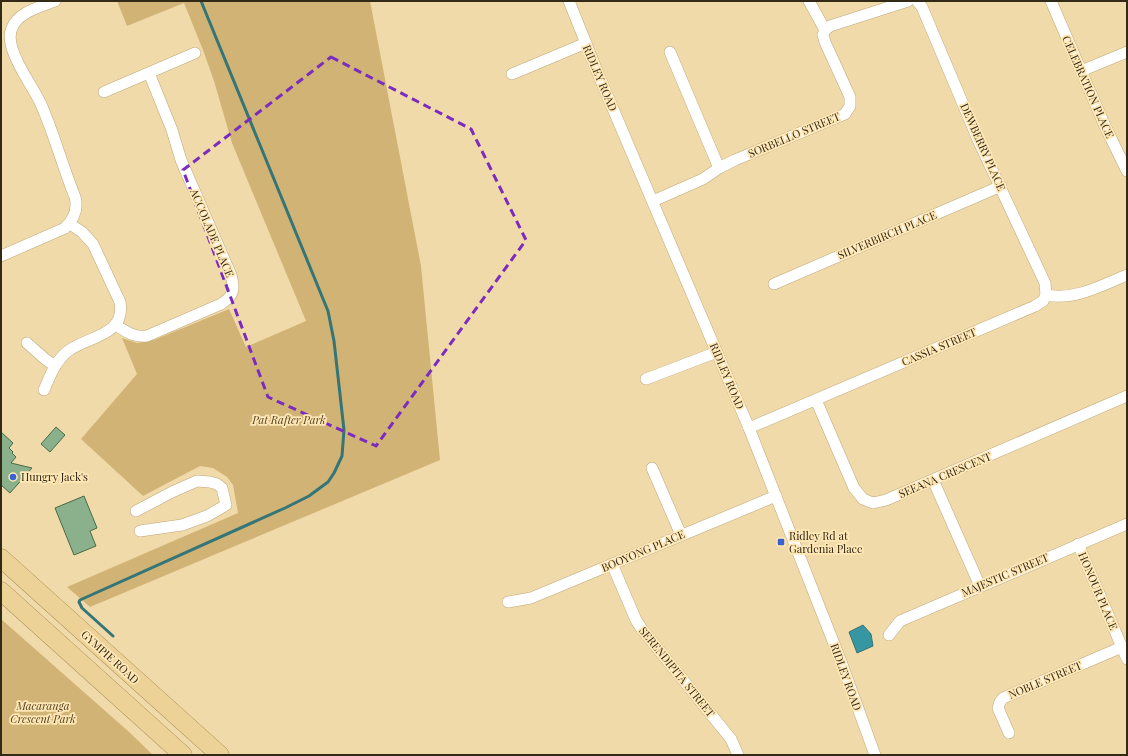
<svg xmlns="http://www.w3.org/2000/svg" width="1128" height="756" font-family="'Playfair Display',serif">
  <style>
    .green { fill: #d1b475 }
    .water { fill: #3696a1; stroke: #357577 }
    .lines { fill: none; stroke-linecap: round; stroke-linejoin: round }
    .stream { stroke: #357577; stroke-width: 3 }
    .building { fill: #8ab18b; stroke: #476b49 }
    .minor-casing { stroke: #bea879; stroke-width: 12 }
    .trunk-casing { stroke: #a88f58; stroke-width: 19 }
    .minor { stroke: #fff; stroke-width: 11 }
    .trunk { stroke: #ecd296; stroke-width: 18 }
    .marked { fill: none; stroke: #7b2cbf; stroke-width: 3; stroke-dasharray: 8 5; stroke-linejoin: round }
    .poi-dot { fill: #3962d3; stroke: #ffe7b6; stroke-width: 1.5 }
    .labels { text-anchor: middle; stroke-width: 3.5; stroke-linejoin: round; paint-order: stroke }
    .street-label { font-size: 11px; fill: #322916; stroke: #ffe7b6 }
    .park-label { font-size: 11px; font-style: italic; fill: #544420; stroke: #ffe7b6 }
    .poi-label { font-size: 11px; fill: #322916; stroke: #ffe7b6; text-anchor: start }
  </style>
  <rect width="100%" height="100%" fill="#f1daa9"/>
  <g class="green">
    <path d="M 117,1 L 370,1 L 421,266 L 440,460 L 90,607 L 67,587 L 238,513 L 233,485 L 227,477 L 213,468 L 200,466 L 143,496 L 81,439 L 137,374 L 122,338 L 137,343 L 154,340 L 229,309 L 246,347 L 306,321 L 232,143 L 214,81 L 203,50 L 184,3 L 127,26 Z"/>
    <path d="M 1,619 L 128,731 L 153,755 L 1,755 Z"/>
  </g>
  <path class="water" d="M 863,625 L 871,634 L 873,646 L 857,653 L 849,632 Z"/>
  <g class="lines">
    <path class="stream" d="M 113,636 L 82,608 L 79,602 L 80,600 L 285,508 L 309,496 L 328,482 L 334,473 L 342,456 L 344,430 L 334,341 L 328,311 L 201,1"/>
  </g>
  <g class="building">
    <path d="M 56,427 L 65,435 L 50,452 L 41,444 Z"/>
    <path d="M 1,432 L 13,443 L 9,448 L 13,452 L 12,453 L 16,457 L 11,463 L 32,468 L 10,493 L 1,485 Z"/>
    <path d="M 84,496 L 97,528 L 90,531 L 96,546 L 74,555 L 55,508 Z"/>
  </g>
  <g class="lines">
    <defs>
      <g id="minor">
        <path d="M 569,1 L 599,76 L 749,428 L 842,664 L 875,755"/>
        <path d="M 917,1 L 922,7 L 979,142 L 1045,283 L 1046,295"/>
        <path d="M 1051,1 L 1105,126 L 1127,171"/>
        <path d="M 825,30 L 830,26 L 908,1"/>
        <path d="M 670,52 L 719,168"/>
        <path d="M 1081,71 L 1127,52"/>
        <path d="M 512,74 L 586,43"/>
        <path d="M 104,92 L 195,53"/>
        <path d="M 653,201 L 703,179 L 719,168 L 735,160 L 845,114 L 850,106 L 850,97 L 825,42 L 823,35 L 825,30 L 809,1"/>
        <path d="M 1,256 L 65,228 C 74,219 78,208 75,197 C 62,165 54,133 40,102 C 31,84 18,68 12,48 C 10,41 9,34 12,28 C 18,12 40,7 55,1"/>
        <path d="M 774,284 L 1001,186"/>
        <path d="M 115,325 C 126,331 134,338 147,336 L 221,304 C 234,296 235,289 231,275 L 181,160 L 172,130 L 149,73"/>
        <path d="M 27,343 L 45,359 L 55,366"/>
        <path d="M 646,379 L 717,352"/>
        <path d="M 44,390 C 50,376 56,360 68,351 C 88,336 126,336 120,302 L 93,244 L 82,232 L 70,224"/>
        <path d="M 816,400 L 854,488 L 863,499 L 873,503 L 886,500 L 1127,396"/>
        <path d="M 749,428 L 1035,306 L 1043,301 L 1046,295 C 1074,301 1102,285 1127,275"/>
        <path d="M 652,468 L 681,535"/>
        <path d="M 933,480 L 980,586"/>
        <path d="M 136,511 L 172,492 L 197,481 L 210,482 L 217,484 L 222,488 L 226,505 L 207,516 L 182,525 L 140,531"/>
        <path d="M 1078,544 L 1127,659"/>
        <path d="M 612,564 L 636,620 L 641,628 L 731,739 L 738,755"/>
        <path d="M 508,602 L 531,598 L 776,496"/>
        <path d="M 889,635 L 900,621 L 1127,524"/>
        <path d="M 1009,733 L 998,708 L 1000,702 L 1003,698 L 1122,647"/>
      </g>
      <g id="trunk">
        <path d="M 1,558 L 220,755"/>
        <path d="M 1,591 L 183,755"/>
      </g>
    </defs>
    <use href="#minor" class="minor-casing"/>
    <use href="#trunk" class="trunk-casing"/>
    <use href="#minor" class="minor"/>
    <use href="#trunk" class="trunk"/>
  </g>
  <path class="marked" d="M 331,57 L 471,129 L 526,240 L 376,446 L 268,397 L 183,170 Z"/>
  <g class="poi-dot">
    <circle cx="13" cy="477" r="4"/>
    <rect x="777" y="538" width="8" height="8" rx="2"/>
  </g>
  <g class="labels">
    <g class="street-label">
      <text transform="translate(600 78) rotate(67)" y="4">RIDLEY ROAD</text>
      <text transform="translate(1088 87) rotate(66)" y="4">CELEBRATION PLACE</text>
      <text transform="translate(794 135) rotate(-23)" y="4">SORBELLO STREET</text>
      <text transform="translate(983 147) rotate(66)" y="4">DEWBERRY PLACE</text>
      <text transform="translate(212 233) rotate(67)" y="4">ACCOLADE PLACE</text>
      <text transform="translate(887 235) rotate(-23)" y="4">SILVERBIRCH PLACE</text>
      <text transform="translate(939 347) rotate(-23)" y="4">CASSIA STREET</text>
      <text transform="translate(727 376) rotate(67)" y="4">RIDLEY ROAD</text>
      <text transform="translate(945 475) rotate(-23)" y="4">SEEANA CRESCENT</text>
      <text transform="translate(643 551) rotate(-23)" y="4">BOOYONG PLACE</text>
      <text transform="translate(1005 575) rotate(-23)" y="4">MAJESTIC STREET</text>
      <text transform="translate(1098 591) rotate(67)" y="4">HONOUR PLACE</text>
      <text transform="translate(110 657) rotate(42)" y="4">GYMPIE ROAD</text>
      <text transform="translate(677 672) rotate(51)" y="4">SERENDIPITA STREET</text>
      <text transform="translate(846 677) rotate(70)" y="4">RIDLEY ROAD</text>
      <text transform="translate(1045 680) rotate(-23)" y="4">NOBLE STREET</text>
    </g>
    <g class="park-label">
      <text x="289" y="424">Pat Rafter Park</text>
      <text x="43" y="710">Macaranga<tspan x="43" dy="13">Crescent Park</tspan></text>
    </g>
    <g class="poi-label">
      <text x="21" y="481">Hungry Jack's</text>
      <text x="789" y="540">Ridley Rd at<tspan x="789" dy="13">Gardenia Place</tspan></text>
    </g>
  </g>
  <rect width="1128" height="756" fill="none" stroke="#322916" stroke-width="4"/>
</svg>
